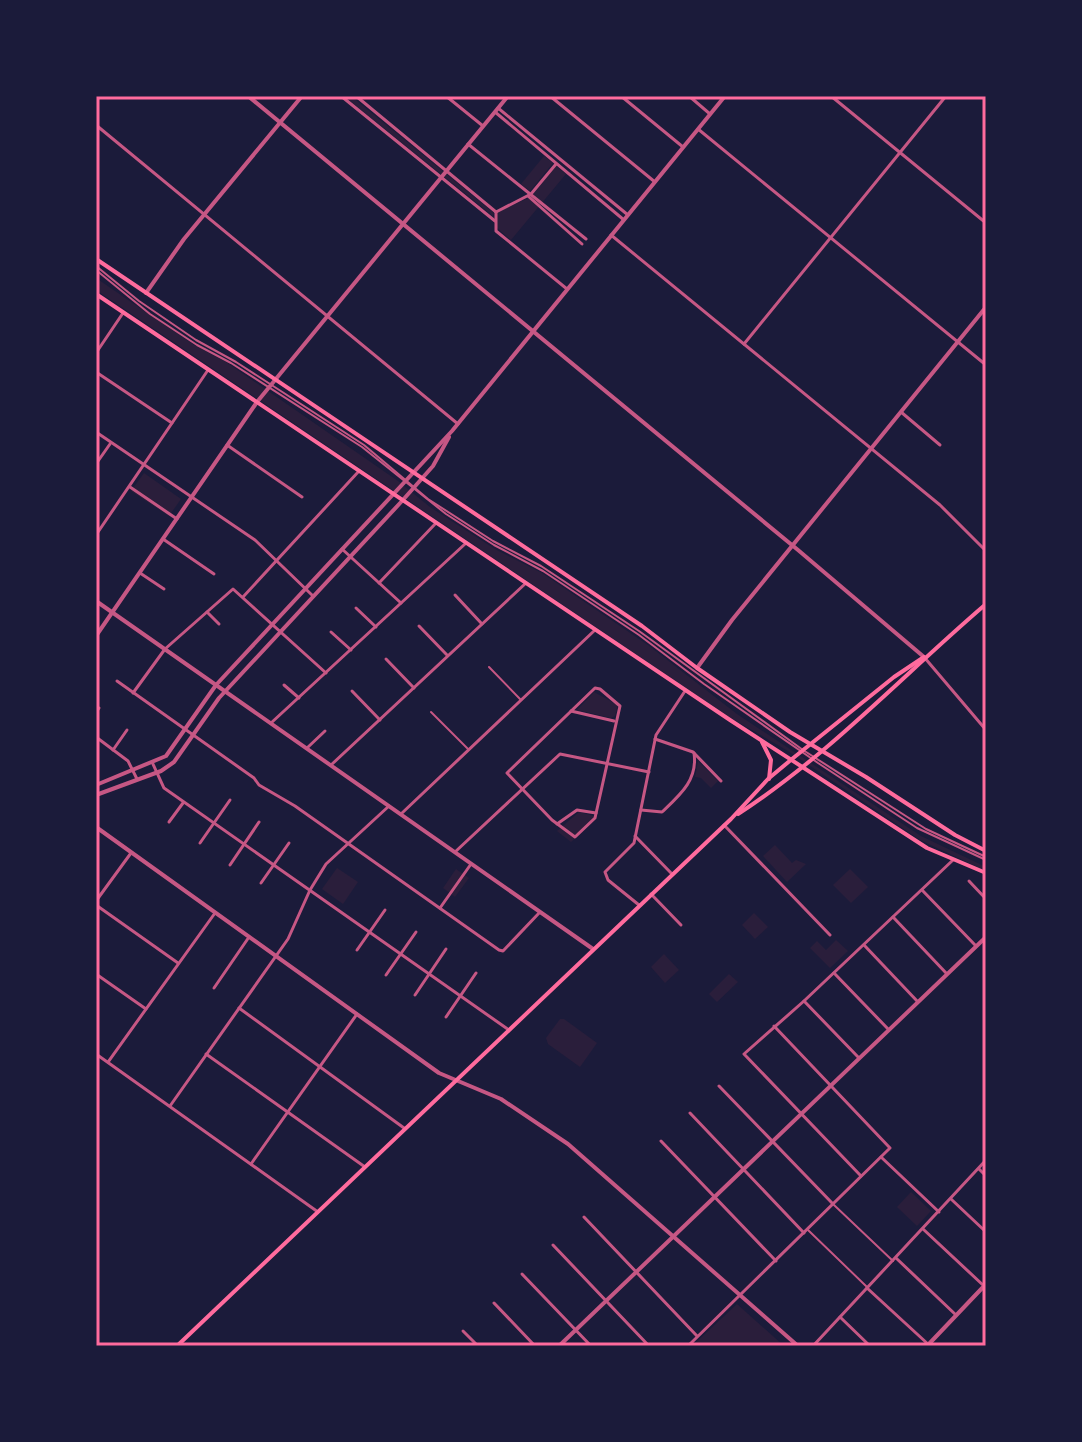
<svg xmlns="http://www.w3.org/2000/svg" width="1082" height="1442" font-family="Helvetica,sans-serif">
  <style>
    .green { fill: #2a1e3b }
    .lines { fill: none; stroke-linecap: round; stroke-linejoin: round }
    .service { stroke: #c65784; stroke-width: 2 }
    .minor { stroke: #c65784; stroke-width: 3 }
    .tertiary { stroke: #c65784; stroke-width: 4 }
    .secondary { stroke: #ff6b9d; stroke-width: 4 }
    .neatline { fill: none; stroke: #ff6b9d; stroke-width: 3 }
  </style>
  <rect width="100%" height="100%" fill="#1b1b3a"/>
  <g class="green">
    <path d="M 344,96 L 351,96 L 494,213 L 493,216 Z"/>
    <path d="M 544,156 L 553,163 L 530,191 L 521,184 Z"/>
    <path d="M 556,166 L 566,174 L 511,240 L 497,228 L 497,212 L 531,197 Z"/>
    <path d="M 96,278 L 194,345 L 226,362 L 398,481 L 430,507 L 495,549 L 542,573 L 648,645 L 737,714 L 921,836 L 986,867 L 986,871 L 920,840 L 788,751 L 731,718 L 96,290 Z"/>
    <path d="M 144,473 L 181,499 L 169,516 L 131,491 Z"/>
    <path d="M 594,692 L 618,705 L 615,716 L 611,718 L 577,710 Z"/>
    <path d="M 698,761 L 718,781 L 711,788 L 701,778 L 695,777 Z"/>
    <path d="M 579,812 L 594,816 L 592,823 L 571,842 L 557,831 Z"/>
    <path d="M 775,845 L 792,863 L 796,860 L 806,864 L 787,882 L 763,856 Z"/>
    <path d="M 337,868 L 358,882 L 343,904 L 322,889 Z"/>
    <path d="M 456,869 L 469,878 L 455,897 L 443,888 Z"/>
    <path d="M 850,869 L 868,887 L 851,903 L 833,885 Z"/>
    <path d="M 754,913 L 768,927 L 755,939 L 742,925 Z"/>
    <path d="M 836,940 L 848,951 L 830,968 L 810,948 L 817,941 L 826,950 Z"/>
    <path d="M 664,954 L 679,970 L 665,983 L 651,967 Z"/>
    <path d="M 729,974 L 738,982 L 717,1002 L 709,994 Z"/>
    <path d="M 560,1019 L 564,1019 L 597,1043 L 580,1067 L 548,1044 L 546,1038 Z"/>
    <path d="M 911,1192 L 931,1211 L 917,1226 L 897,1207 Z"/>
    <path d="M 737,1304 L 784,1346 L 692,1346 Z"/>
  </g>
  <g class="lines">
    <g class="service">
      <path d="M 96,266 L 139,301 L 196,340 L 236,362 L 364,445 L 428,499 L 493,541 L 541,566 L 639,631 L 803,750 L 926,829 L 986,857"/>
      <path d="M 96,270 L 150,314 L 197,345 L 231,363 L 362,447 L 446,514 L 494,545 L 543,571 L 639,635 L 704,684 L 818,763 L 917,828 L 986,860"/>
      <path d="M 489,667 L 520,699"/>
      <path d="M 431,712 L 468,749"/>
      <path d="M 834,1205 L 893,1261"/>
      <path d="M 808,1230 L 867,1287"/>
    </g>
    <g class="minor">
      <path d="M 341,96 L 495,221"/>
      <path d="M 356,96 L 496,212"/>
      <path d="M 446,96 L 483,126"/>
      <path d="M 550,96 L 655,182"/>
      <path d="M 621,96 L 683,147"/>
      <path d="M 689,96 L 710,114"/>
      <path d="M 831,96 L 986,223"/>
      <path d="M 498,108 L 628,215"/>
      <path d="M 495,112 L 624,220"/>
      <path d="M 96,125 L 458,424"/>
      <path d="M 698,129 L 986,365"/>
      <path d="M 468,144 L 586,239"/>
      <path d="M 528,196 L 582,244"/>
      <path d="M 496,212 L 496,231 L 567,289"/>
      <path d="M 496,212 L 531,194 L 556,164"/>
      <path d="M 611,235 L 940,505 L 986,551"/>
      <path d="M 744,344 L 946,96"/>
      <path d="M 96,353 L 123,313"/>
      <path d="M 96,372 L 172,423"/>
      <path d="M 901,412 L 940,445"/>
      <path d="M 96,432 L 255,540 L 313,596"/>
      <path d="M 227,445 L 302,497"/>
      <path d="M 96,464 L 110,444"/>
      <path d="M 130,487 L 177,519"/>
      <path d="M 96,535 L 208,370"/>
      <path d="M 163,539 L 214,574"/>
      <path d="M 342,549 L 401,603"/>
      <path d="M 140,573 L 164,589"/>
      <path d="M 379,583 L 436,523"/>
      <path d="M 455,595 L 482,624"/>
      <path d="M 243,597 L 359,471"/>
      <path d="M 356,608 L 376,627"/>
      <path d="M 207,612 L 219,624"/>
      <path d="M 419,626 L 447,655"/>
      <path d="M 331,632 L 351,650"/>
      <path d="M 924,657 L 986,730"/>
      <path d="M 386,659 L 414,688"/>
      <path d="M 117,681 L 254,778 L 259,785 L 295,806 L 499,950 L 503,951 L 540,912"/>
      <path d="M 284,685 L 299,698"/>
      <path d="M 595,688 L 600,689 L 620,706 L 595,818 L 575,837 L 552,820 L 507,773 Z"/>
      <path d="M 352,691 L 380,720"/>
      <path d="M 133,693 L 165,649 L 233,589 L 326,673"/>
      <path d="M 571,711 L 614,721"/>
      <path d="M 96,712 L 99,708"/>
      <path d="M 271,723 L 465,544"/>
      <path d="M 96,737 L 128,761 L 137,779"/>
      <path d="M 655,739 L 693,752 L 721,781"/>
      <path d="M 307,748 L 325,731"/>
      <path d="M 113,750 L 127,730"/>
      <path d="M 153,764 L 164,788 L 509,1030"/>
      <path d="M 331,765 L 526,583"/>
      <path d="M 641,810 L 662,812 C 680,795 698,780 694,753"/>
      <path d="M 401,814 L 595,630"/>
      <path d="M 169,822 L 183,803"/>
      <path d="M 557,824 L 577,810 L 596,813"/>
      <path d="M 724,825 L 830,935"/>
      <path d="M 635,836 L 672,874"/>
      <path d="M 200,843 L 230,800"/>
      <path d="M 455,852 L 560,754 L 649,772"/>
      <path d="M 230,865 L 259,822"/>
      <path d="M 969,881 L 986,899"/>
      <path d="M 261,883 L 289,843"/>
      <path d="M 922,890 L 976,946"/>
      <path d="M 651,894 L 681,925"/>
      <path d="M 96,901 L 131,853"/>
      <path d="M 96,905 L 178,963"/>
      <path d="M 639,905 L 608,880 L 605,872 L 634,843 L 656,735 L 685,691"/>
      <path d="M 440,908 L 471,864"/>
      <path d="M 893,917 L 947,974"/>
      <path d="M 864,945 L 918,1002"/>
      <path d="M 357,950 L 385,910"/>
      <path d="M 834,973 L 889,1030"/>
      <path d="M 96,974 L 146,1009"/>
      <path d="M 386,975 L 416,932"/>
      <path d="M 214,988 L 249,937"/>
      <path d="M 415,995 L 446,949"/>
      <path d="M 804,1001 L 859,1058"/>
      <path d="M 239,1008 L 404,1128"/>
      <path d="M 446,1017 L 476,973"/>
      <path d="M 96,1054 L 318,1212"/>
      <path d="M 206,1054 L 365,1167"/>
      <path d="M 108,1062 L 215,913"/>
      <path d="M 719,1086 L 833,1204"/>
      <path d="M 170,1106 L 288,939 L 310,890 L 326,864 L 389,806"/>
      <path d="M 690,1113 L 804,1233"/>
      <path d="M 661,1141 L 776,1261"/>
      <path d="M 881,1157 L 939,1212"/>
      <path d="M 251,1164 L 357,1014"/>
      <path d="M 979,1169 L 986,1176"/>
      <path d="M 861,1176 L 744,1054 L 804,1001 L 953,860"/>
      <path d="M 951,1199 L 986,1232"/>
      <path d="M 584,1217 L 697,1336"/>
      <path d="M 923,1229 L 984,1286"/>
      <path d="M 553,1245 L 649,1346"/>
      <path d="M 896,1258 L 956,1315"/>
      <path d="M 522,1274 L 591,1346"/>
      <path d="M 867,1288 L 929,1345"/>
      <path d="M 494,1303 L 535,1346"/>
      <path d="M 840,1317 L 870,1346"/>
      <path d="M 463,1331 L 478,1346"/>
      <path d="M 688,1346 L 890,1148 L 774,1026"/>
      <path d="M 813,1346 L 986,1160"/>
    </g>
    <g class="tertiary">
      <path d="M 248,96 L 798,550 L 924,657"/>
      <path d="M 146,293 L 184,239 L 302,96"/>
      <path d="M 96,601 L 593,949"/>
      <path d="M 96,636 L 257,402 L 508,96"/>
      <path d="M 697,668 L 732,620 L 986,307"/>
      <path d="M 96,785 L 166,756 L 216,685 L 452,431 L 725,96"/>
      <path d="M 96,795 L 161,771 L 174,762 L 219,698 L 402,501 L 433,466 L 449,437"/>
      <path d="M 96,827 L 439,1073 L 501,1099 L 568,1144 L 798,1346"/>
      <path d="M 559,1346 L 986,937"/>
      <path d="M 927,1346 L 986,1284"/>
    </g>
    <g class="secondary">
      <path d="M 96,259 L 642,626 L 697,668 L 790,732 L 866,777 L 955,835 L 986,851"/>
      <path d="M 96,294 L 730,720 L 927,848 L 986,873"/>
      <path d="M 762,742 L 771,760 L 769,779"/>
      <path d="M 738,814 C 829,755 904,674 986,604"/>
      <path d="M 177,1346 L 731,819 L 768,779 L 792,759 L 894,677 L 924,657"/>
    </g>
  </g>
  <rect width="1082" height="1442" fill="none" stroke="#1b1b3a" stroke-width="196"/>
  <rect x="98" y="98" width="886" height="1246" class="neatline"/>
</svg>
